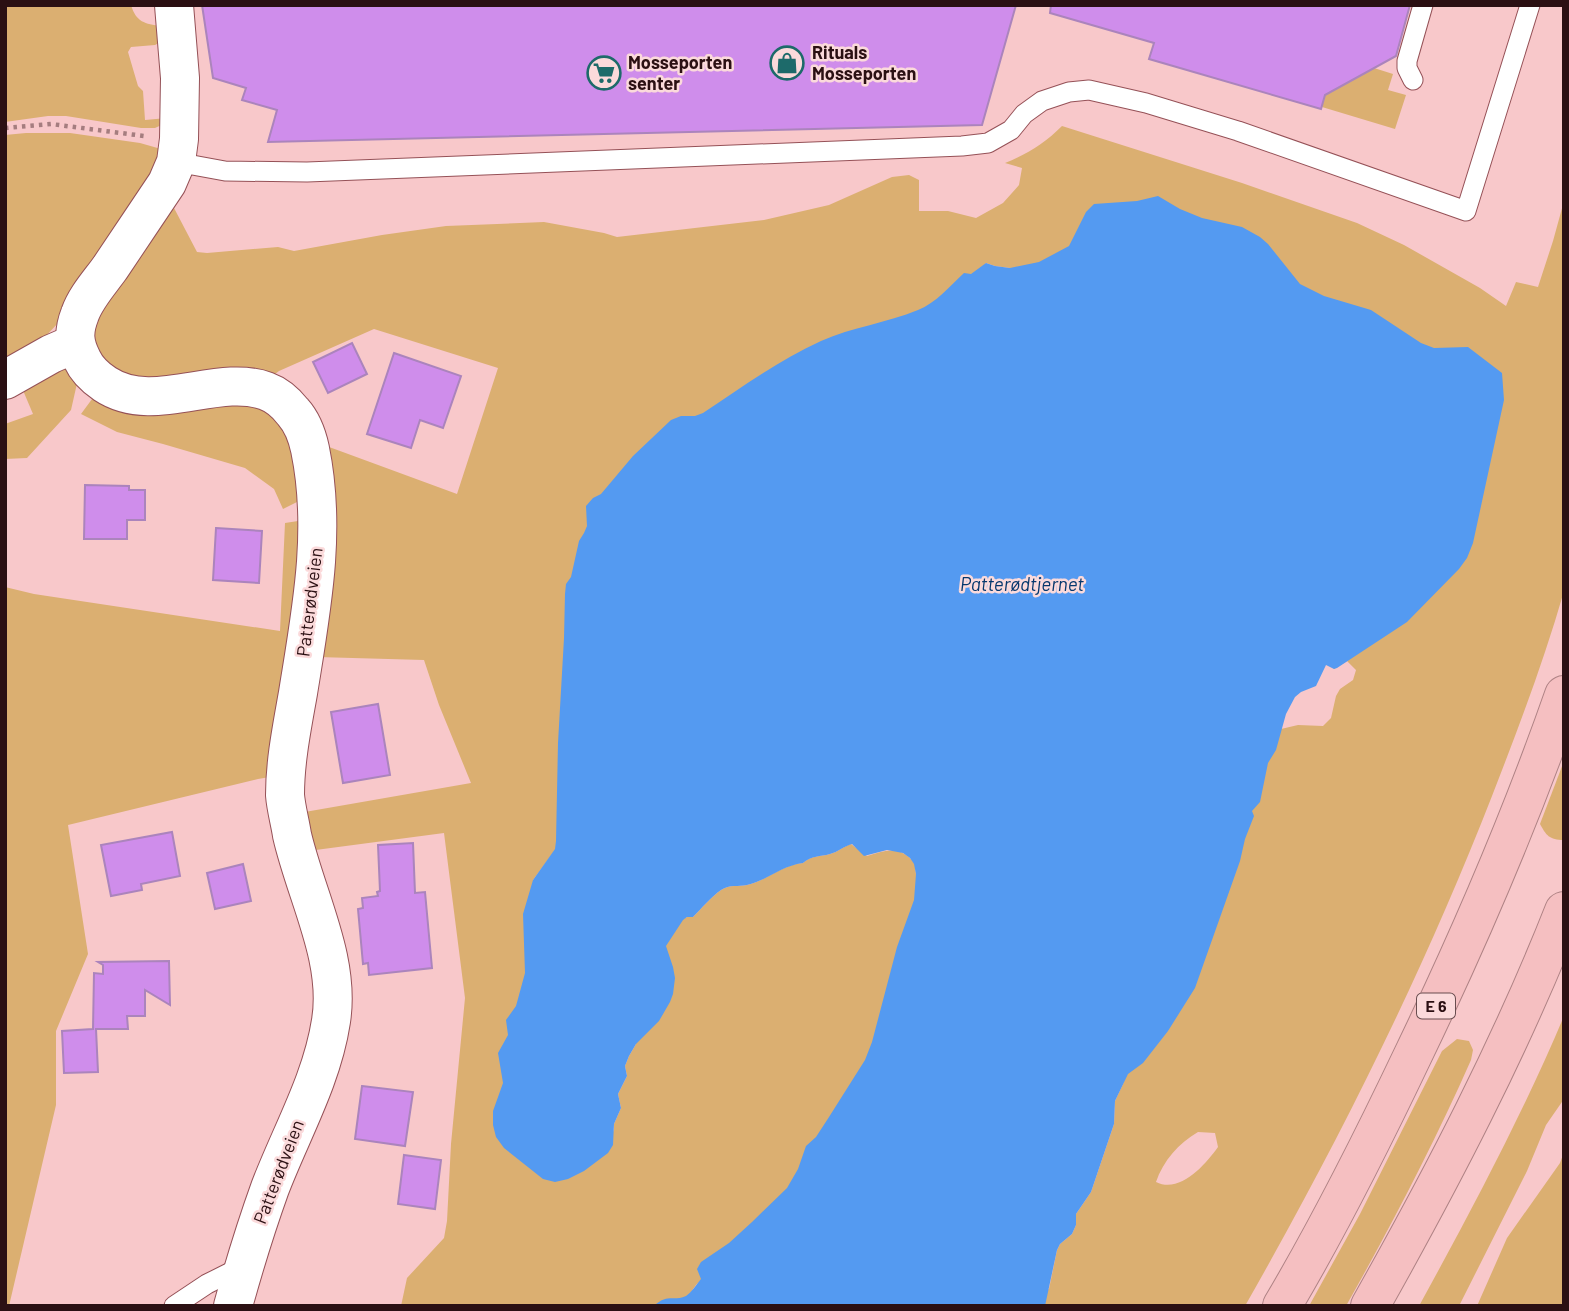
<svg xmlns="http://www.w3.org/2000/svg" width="1569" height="1311" font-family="Barlow,sans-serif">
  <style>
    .green { fill: #dbaf71; fill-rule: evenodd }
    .water { fill: #549af1 }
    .building { fill: #cf8deb; stroke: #ab84bc; stroke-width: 2 }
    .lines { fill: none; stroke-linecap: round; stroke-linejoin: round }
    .service-casing { stroke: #955157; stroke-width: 21 }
    .minor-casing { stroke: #955157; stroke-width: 40 }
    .motorway-casing { stroke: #ae8284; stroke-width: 40 }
    .path { stroke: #a57d7f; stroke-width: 4.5; stroke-dasharray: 3.5 5; stroke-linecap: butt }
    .service { stroke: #fff; stroke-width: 19 }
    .minor { stroke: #fff; stroke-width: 38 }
    .motorway { stroke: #f5bfc1; stroke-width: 38 }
    .labels { text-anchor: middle; stroke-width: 5; stroke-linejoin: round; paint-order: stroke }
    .shield { fill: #fbdadb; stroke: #694d4f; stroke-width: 2 }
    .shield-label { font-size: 16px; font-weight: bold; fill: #2b1013 }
    .poi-label { font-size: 18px; font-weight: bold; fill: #2b1013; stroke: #fbdadb; text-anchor: start }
    .street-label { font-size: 18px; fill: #2b1013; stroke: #fbdadb }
    .water-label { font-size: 19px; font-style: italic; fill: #05376d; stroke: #fbdadb }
  </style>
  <rect width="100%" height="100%" fill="#f8c8ca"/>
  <g class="green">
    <path d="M 5,5 L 131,5 C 136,22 145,24 161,26 L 164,40 L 155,45 L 131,47 L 128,52 L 138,86 L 143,91 L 145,120 L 167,118 L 168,122 L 155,128 L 141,128 L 66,116 L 48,116 L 5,122 Z"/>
    <path d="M 1374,68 L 1393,74 L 1388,90 L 1406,95 L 1395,129 L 1322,107 L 1325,95 Z"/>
    <path d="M 1062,126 L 1242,183 L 1357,223 L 1404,245 L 1480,288 L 1506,306 L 1516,282 L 1538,287 L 1553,241 L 1564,201 L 1564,591 C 1544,661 1518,729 1492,796 C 1423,973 1339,1141 1245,1306 L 1008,1306 L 1049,1289 L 1057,1250 L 1060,1244 L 1072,1234 L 1076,1225 L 1076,1214 L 1091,1192 L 1114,1124 L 1115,1101 L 1123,1084 L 1238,767 L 1281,729 L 1298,725 L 1323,726 L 1331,718 L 1336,696 L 1340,689 L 1353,680 L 1356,670 L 1347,661 L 1334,669 L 1010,268 L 995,266 L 986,263 L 533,880 L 614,1132 L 614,1124 L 621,1108 L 618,1094 L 627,1076 L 625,1066 L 629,1056 L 636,1044 L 626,950 L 687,917 L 693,917 C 702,908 711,897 721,890 C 730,884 738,887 747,885 C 768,880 781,865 803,863 C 811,855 820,857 830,854 C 838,852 844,846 851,844 L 867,856 C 886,850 901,845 915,864 L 933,1055 L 696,1285 L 681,1306 L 401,1306 L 407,1278 L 444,1238 L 447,1221 L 451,1144 L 465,998 L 444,833 L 308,851 L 299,813 L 471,783 L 439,705 L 424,660 L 317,657 L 321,444 L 457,494 L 498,368 L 374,329 L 279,371 L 266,381 L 164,387 L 104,370 L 91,330 L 95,312 L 174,208 L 197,252 L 207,253 L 278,247 L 294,251 L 382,235 L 446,226 L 544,222 L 604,233 L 617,237 L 764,220 L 829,205 L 892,177 L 909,175 L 919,180 L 919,211 L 948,211 L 976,218 L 1003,203 L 1019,185 L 1022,168 L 1005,163 C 1029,153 1044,144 1062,126 ZM 1198,1132 L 1215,1133 L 1218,1147 C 1205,1165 1180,1194 1156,1182 C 1163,1161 1179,1143 1198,1132 Z"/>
    <path d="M 26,133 L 70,133 L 140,143 L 161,149 L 164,152 L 60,321 L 42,340 L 5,364 L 5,135 Z"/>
    <path d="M 58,369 L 67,369 L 78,379 L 71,410 L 27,458 L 5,459 L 5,424 L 33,414 L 22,388 Z"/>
    <path d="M 95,395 L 253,400 L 291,428 L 303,499 L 283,509 L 274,489 L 245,468 L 163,444 L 117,432 L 81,414 Z"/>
    <path d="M 298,521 L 305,521 L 276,776 L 258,779 L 68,825 L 88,954 L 56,1031 L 56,1105 L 9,1306 L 5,1306 L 5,587 L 34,594 L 280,631 L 285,523 Z"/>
    <path d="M 1564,761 L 1564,840 C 1549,840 1546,835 1540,824 Z"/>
    <path d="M 1564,1016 L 1564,1099 L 1546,1125 L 1527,1171 L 1459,1306 L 1419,1306 C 1471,1211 1522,1116 1564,1016 Z"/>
    <path d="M 1457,1039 L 1469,1041 L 1473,1050 L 1471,1060 C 1434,1144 1391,1226 1346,1306 L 1309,1306 L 1360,1214 L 1442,1051 Z"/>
    <path d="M 1564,1152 L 1564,1306 L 1477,1306 L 1507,1238 L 1560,1163 Z"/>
  </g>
  <path class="water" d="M 1158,196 L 1180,209 L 1202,218 L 1242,227 L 1260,237 L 1268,244 L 1300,284 L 1324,296 L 1371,310 L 1421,343 L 1434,348 L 1468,347 L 1502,373 L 1504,400 L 1473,543 L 1467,558 L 1459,569 L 1407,622 L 1337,668 L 1334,669 L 1326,665 L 1316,686 L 1301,692 L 1295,697 L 1286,714 L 1276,750 L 1268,763 L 1260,802 L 1252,811 L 1254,816 L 1245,839 L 1240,861 L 1195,988 L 1168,1031 L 1143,1063 L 1128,1074 L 1115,1101 L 1114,1124 L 1091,1192 L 1076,1214 L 1076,1225 L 1072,1234 L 1060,1244 L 1057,1250 L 1045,1306 L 654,1306 C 668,1293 673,1302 686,1296 C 691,1293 697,1284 701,1279 L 697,1269 L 701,1262 L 729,1243 L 752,1222 L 787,1188 L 798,1169 L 806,1146 L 816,1137 L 829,1117 L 865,1060 L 872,1042 L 897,947 L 914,900 L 916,874 L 914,864 L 910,858 L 903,853 L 887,850 L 864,856 L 852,844 C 844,846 838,852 830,854 C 820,857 812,855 803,863 C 781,866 768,880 747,885 C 738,887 730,884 721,890 C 711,897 702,908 693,917 L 687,917 L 683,920 L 666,946 L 673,967 L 675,978 L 673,994 L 670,1002 L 659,1021 L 636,1044 L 629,1056 L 625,1066 L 627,1076 L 618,1094 L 621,1108 L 614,1124 L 613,1145 L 608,1153 L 584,1171 L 568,1179 L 555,1182 L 543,1179 L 504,1148 L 496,1137 L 493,1125 L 493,1111 L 503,1083 L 498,1053 L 508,1035 L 506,1020 L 516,1006 L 525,973 L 523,914 L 533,880 L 555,849 L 556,841 L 558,743 L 564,638 L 565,594 L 566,584 L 571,577 L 579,541 L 584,533 L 587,526 L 586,506 L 593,498 L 601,494 L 633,456 L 671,420 L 681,416 L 695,416 L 703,413 C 742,387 778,361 821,341 C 852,327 887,323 918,310 C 936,303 950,286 964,273 L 971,274 L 986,263 L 995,266 L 1010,268 L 1039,262 L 1069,246 L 1086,212 L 1094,204 L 1137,201 Z"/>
  <g class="building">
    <path d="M 202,5 L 1016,5 L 982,125 L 268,142 L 277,110 L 242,100 L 246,88 L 213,78 Z"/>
    <path d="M 1051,5 L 1410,5 L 1396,56 L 1325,95 L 1321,109 L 1149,59 L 1154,43 L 1050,13 Z"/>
    <path d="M 352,343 L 367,374 L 328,393 L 313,362 Z"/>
    <path d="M 394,353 L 461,376 L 443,428 L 420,420 L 411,448 L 367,434 Z"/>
    <path d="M 85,485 L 129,486 L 129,490 L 145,490 L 145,520 L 127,520 L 127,539 L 84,539 Z"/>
    <path d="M 216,528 L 262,531 L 259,583 L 213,580 Z"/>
    <path d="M 378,704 L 390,775 L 343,783 L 331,712 Z"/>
    <path d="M 172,832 L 180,876 L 141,884 L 142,890 L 111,896 L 101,845 Z"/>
    <path d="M 413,843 L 415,893 L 425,892 L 432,968 L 369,975 L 368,963 L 363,964 L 358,909 L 363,908 L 362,898 L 378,896 L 377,892 L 380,891 L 378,845 Z"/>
    <path d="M 243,864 L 251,901 L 215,909 L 207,873 Z"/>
    <path d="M 169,961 L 170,1005 L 145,990 L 145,1016 L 127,1016 L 128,1029 L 96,1029 L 98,1072 L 64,1073 L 62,1031 L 93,1029 L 94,973 L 103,974 L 103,965 L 98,962 Z"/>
    <path d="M 362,1086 L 413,1092 L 405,1146 L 355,1139 Z"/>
    <path d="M 404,1155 L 441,1160 L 435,1209 L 398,1204 Z"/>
  </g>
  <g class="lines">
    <defs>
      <g id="service">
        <path d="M 1413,80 L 1407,68 L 1407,61 L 1423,5"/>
        <path d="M 176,162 L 225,171 L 307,172 L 962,146 L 988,143 L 1011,130 L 1024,114 L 1042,101 L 1069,92 L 1089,90 L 1146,103 L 1238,131 L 1466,211 L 1530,5"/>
        <path d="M 174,1306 L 207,1284 L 229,1273 L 242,1274"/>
      </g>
      <g id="minor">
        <path d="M 174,5 L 180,78 L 179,139 L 176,162 L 167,183 C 148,211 129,240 110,268 C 100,282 86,297 80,314 C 73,332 74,343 82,359 C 87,370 96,378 105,384 C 153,416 217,373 266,391 C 277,395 286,403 293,412 C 302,422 307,435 310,449 C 327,531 311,612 298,693 C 292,727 285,761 285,795 C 286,808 290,822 292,835 C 306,896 341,959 331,1021 C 322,1080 291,1133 270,1188 C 256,1227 244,1266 233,1306"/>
        <path d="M 5,380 L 51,354 L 74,344"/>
      </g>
      <g id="motorway">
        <path d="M 1282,1306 C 1330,1225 1372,1141 1412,1057 C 1469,939 1521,818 1564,695"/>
        <path d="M 1370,1306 C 1442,1178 1510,1048 1564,911"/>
      </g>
    </defs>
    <use href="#service" class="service-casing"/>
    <use href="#minor" class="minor-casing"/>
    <use href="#motorway" class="motorway-casing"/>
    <path class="path" d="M 5,128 L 51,124 L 144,136"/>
    <use href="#service" class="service"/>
    <use href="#minor" class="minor"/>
    <use href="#motorway" class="motorway"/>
  </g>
  <defs>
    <symbol id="shop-ring" viewBox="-11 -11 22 22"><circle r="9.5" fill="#fbdadb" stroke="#1d6a6a" stroke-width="1.5"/><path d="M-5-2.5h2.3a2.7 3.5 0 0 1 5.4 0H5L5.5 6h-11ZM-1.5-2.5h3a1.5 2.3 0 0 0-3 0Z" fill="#1d6a6a"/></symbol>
    <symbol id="supermarket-ring" viewBox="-11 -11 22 22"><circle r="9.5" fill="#fbdadb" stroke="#1d6a6a" stroke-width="1.5"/><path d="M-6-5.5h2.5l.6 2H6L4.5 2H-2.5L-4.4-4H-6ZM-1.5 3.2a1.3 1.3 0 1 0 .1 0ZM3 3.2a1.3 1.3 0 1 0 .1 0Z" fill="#1d6a6a"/></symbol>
  </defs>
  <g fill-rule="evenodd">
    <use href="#shop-ring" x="768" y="44" width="38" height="38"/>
    <use href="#supermarket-ring" x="585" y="54" width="38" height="38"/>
  </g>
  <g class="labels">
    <rect class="shield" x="1417" y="993.5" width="38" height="25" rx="5"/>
    <g class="shield-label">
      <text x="1436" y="1012">E 6</text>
    </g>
    <g class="poi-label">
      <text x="812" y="59">Rituals<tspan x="812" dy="21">Mosseporten</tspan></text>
      <text x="628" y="69">Mosseporten<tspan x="628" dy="21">senter</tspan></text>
    </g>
    <g class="street-label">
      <text transform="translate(310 602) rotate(-83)" y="6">Patterødveien</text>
      <text transform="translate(279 1172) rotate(-69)" y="6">Patterødveien</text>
    </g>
    <g class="water-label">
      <text x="1022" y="591">Patterødtjernet</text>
    </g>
  </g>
  <rect width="1569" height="1311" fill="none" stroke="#2b1013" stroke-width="14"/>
</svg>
